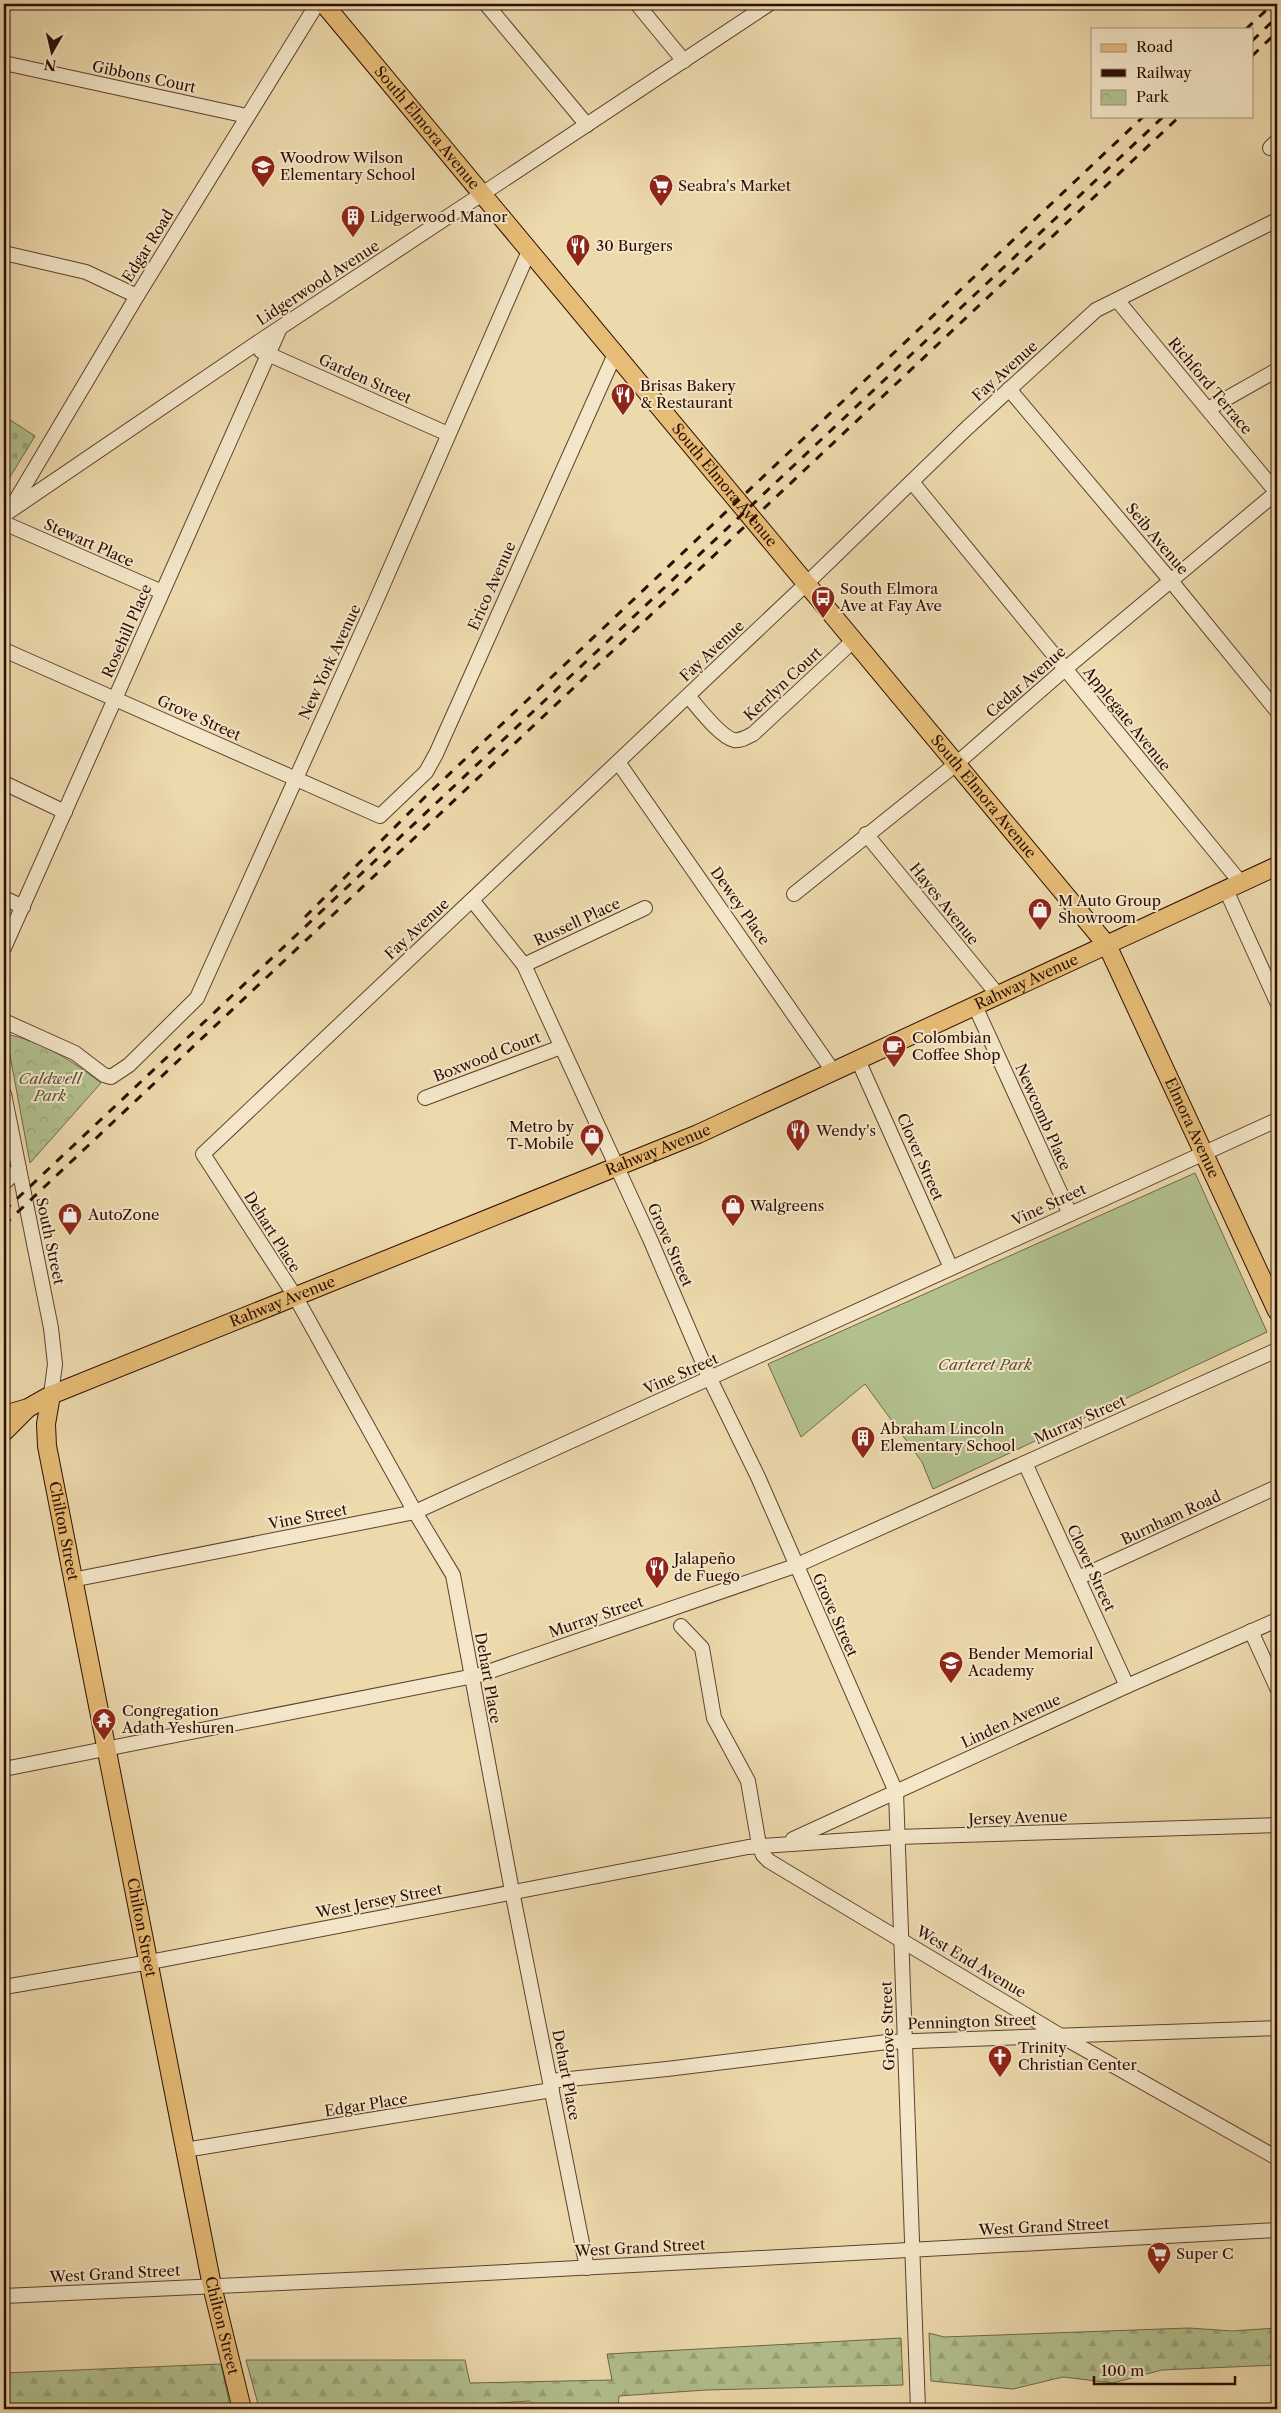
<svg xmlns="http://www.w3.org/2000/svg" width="1281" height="2413" font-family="'Libre Caslon Text',serif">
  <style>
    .green { fill: #b2c08e; stroke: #706748 }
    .forest { fill: url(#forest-firs); stroke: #706748 }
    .cemetery { fill: url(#cemetery-stones); stroke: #706748 }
    .park { fill: url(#park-crowns); stroke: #706748 }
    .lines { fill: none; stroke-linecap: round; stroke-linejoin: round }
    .minor-casing { stroke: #5e412d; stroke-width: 16 }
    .major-casing { stroke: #2e0e03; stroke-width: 20 }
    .minor { stroke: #f3e6c9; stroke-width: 14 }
    .major { stroke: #e6bc76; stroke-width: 18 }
    .rail { stroke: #2e0e03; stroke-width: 3; stroke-dasharray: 9 9; stroke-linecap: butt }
    .labels { text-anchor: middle; stroke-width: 4; stroke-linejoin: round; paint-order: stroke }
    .street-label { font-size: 15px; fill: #2e0e03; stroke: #f3e6c9 }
    .poi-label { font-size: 15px; fill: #2e0e03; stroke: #f3e6c9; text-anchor: start }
    .park-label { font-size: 15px; font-style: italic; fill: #5c4c34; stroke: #f3e6c9 }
  </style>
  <defs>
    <pattern id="forest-firs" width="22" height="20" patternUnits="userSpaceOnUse" patternTransform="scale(1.25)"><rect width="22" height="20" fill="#b2c08e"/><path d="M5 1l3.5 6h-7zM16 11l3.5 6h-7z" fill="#99a479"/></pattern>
    <pattern id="cemetery-stones" width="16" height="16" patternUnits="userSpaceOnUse" patternTransform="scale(1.25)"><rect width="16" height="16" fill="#b2c08e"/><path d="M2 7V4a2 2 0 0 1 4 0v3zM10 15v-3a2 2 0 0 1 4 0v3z" fill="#99a479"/></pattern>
    <pattern id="park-crowns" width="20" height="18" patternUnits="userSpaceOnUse" patternTransform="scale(1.25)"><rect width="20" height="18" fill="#b2c08e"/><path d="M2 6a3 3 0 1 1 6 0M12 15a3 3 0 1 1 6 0" fill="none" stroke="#99a479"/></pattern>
  </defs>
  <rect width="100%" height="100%" fill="#ecd9ac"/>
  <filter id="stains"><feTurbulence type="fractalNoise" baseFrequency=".004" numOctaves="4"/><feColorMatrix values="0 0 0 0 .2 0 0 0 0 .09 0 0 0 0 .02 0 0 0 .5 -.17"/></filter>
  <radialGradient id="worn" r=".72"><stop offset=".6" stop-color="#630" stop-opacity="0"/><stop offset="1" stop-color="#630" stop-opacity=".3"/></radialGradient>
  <path class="green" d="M 1195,1173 L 1267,1332 L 933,1489 L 922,1462 L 865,1384 L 801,1437 L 768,1364 Z"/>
  <g class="forest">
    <path d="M 1189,2328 L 1232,2331 L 1277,2328 L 1277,2365 L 1162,2370 L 1113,2383 L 1063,2377 L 1013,2389 L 931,2381 L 929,2333 L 944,2337 Z"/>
    <path d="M 901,2338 L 903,2385 L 706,2390 L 619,2396 L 618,2409 L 541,2409 L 529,2401 L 415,2409 L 258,2404 L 246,2360 L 465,2360 L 470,2383 L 612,2380 L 607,2354 Z"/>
    <path d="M 221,2364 L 230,2406 L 156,2409 L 4,2409 L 4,2373 Z"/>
  </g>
  <path class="cemetery" d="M 4,416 L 35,436 L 4,487 Z"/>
  <path class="park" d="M 6,1034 C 43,1042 71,1060 101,1083 L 30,1163 Z"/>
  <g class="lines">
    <defs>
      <g id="minor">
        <path d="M 486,4 L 587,125"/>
        <path d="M 637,4 L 684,61"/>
        <path d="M 4,63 L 247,116"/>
        <path d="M 1270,148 L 1277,141"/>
        <path d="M 4,253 L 86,272 L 137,296"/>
        <path d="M 1117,300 L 1277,493"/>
        <path d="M 261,351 L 448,434"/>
        <path d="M 1009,389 L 1171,581 L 1277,711"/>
        <path d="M 1208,409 L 1277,370"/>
        <path d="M 912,482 L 1241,883"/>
        <path d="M 13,505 L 137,296 L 317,4"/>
        <path d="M 4,515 L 251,347 L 769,4"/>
        <path d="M 4,523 L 162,592"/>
        <path d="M 4,650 L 380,816 L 426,772 L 436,754 L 615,354"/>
        <path d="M 688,696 C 698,707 720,737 734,740 C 741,741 747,737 753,734 L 853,641"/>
        <path d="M 618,762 L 833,1071"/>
        <path d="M 4,783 L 65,812"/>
        <path d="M 866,834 L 998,995"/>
        <path d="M 1226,890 L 1277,1002"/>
        <path d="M 794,894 L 956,764 L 1065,669 L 1277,492"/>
        <path d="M 4,898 L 23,907"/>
        <path d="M 472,900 L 524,965 L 650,1239 L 710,1379 L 758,1477 L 896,1792 L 918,2409"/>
        <path d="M 4,948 L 280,328"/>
        <path d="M 524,965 L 645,908"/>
        <path d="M 975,1006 L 1070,1214"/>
        <path d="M 4,1021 L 75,1053 L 104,1075 L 111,1077 L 129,1065 L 197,998 L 375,603 L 529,251"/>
        <path d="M 858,1060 L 951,1268"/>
        <path d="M 4,1094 L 51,1328 L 55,1364 L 51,1395"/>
        <path d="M 425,1098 L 561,1047"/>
        <path d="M 4,1183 L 19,1169"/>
        <path d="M 1025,1463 L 1127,1686"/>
        <path d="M 1078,1578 L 1277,1487"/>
        <path d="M 72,1580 L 415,1512 L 1277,1120"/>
        <path d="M 681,1626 L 702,1648 L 714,1718 L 748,1781 L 759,1845 L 763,1855 L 769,1861 L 1061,2036 L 1277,2158"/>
        <path d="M 1251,1631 L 1277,1688"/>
        <path d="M 4,1769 L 479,1675 L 795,1566 L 1277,1350"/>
        <path d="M 793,1839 L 1127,1686 L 1277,1620"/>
        <path d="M 4,1987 L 150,1962 L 748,1847 L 897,1837 L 1277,1825"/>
        <path d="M 550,2081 L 667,2069 L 887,2042 L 1277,2028"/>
        <path d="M 185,2150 L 552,2090"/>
        <path d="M 587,2268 L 512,1891 L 453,1575 L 415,1512 L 295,1296 L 203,1154 L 806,584 L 967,428 L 1096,310 L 1277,220"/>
        <path d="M 4,2296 L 412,2277 L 1277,2230"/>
      </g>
      <g id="major">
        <path id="s1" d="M 324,4 L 1107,945 L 1277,1311"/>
        <path id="s2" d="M 51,1395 L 46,1424 L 47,1446 L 212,2286 L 242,2409"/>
        <path id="s3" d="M 4,1415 L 28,1408 L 51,1395 L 698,1134 L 1277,866"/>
        <path d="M 4,1432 L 26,1410"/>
      </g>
    </defs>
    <use href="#minor" class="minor-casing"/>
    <use href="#major" class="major-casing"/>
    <use href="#minor" class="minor"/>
    <use href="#major" class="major"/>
    <g class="rail">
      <path d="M 1246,29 L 1273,4"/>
      <path d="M 1252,41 L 1277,17"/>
      <path d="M 1252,56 L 1277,32"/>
      <path d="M 305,917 L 425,797 L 1144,116"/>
      <path d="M 4,1211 L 1164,116"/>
      <path d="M 4,1225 L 1180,116"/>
    </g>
  </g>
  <defs>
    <symbol id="school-pin" viewBox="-11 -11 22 30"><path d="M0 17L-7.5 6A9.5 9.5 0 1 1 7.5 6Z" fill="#8f2418" stroke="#f3e6c9"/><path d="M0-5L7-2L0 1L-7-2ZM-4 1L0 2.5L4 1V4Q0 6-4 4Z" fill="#fff"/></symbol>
    <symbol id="supermarket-pin" viewBox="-11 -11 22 30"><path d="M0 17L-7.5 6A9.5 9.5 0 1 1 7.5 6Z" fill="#8f2418" stroke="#f3e6c9"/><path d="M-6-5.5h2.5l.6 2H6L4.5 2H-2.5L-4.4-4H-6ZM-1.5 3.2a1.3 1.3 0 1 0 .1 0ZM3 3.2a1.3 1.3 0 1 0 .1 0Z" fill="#fff"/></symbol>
    <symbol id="building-pin" viewBox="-11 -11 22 30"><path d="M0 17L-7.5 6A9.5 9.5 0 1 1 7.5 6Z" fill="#8f2418" stroke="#f3e6c9"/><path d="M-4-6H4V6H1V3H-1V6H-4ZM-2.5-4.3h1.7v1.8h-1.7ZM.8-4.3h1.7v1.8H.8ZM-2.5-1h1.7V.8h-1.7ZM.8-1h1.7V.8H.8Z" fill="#fff"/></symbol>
    <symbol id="restaurant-pin" viewBox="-11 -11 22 30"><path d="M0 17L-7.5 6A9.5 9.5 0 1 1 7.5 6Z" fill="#8f2418" stroke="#f3e6c9"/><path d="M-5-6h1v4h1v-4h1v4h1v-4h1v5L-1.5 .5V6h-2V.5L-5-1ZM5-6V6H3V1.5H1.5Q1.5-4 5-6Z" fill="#fff"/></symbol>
    <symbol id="bus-pin" viewBox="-11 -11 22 30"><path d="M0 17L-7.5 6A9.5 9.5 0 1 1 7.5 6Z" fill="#8f2418" stroke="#f3e6c9"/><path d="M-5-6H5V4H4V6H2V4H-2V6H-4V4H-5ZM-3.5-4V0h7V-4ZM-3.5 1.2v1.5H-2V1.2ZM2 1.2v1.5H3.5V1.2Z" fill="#fff"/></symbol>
    <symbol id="shop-pin" viewBox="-11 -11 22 30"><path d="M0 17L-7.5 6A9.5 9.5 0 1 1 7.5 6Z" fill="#8f2418" stroke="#f3e6c9"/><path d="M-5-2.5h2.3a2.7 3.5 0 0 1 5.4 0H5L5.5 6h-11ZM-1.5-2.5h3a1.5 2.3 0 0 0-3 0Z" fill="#fff"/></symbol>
    <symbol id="cafe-pin" viewBox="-11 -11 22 30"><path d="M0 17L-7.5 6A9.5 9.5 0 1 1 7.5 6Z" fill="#8f2418" stroke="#f3e6c9"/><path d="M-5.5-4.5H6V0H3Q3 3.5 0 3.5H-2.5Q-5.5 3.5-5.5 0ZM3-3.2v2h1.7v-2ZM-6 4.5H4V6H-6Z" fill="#fff"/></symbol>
    <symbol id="temple-pin" viewBox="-11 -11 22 30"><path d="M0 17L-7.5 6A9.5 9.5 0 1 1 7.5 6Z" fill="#8f2418" stroke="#f3e6c9"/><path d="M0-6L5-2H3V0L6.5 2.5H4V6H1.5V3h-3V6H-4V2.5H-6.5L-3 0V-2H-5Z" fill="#fff"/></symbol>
    <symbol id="church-pin" viewBox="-11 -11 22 30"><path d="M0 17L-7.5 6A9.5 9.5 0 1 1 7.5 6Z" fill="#8f2418" stroke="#f3e6c9"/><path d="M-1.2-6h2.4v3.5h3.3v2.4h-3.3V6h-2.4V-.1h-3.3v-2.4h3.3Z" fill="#fff"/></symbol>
  </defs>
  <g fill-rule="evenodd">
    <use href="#school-pin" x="249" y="153" width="28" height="38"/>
    <use href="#supermarket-pin" x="647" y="172" width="28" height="38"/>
    <use href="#building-pin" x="339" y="203" width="28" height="38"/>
    <use href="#restaurant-pin" x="564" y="232" width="28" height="38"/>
    <use href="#restaurant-pin" x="609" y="381" width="28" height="38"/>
    <use href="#bus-pin" x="809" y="584" width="28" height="38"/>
    <use href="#shop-pin" x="1026" y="896" width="28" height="38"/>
    <use href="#cafe-pin" x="880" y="1033" width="28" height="38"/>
    <use href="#restaurant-pin" x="784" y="1117" width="28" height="38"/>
    <use href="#shop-pin" x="578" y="1122" width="28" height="38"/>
    <use href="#shop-pin" x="719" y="1192" width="28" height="38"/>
    <use href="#shop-pin" x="56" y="1201" width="28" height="38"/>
    <use href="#building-pin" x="849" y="1424" width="28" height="38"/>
    <use href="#restaurant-pin" x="643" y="1554" width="28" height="38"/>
    <use href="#school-pin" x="937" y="1649" width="28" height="38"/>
    <use href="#temple-pin" x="90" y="1706" width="28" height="38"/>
    <use href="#church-pin" x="986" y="2043" width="28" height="38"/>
    <use href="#supermarket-pin" x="1145" y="2240" width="28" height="38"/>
  </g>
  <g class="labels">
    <g class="street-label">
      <text transform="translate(144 77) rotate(12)" y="5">Gibbons Court</text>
      <text dy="5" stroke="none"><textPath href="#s1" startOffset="161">South Elmora Avenue</textPath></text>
      <text transform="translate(148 246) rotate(-58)" y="5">Edgar Road</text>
      <text transform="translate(318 283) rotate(-33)" y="5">Lidgerwood Avenue</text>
      <text transform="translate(1005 371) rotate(-42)" y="5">Fay Avenue</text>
      <text transform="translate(365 379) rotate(24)" y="5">Garden Street</text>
      <text transform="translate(1210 386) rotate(50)" y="5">Richford Terrace</text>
      <text dy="5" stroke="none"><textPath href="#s1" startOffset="626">South Elmora Avenue</textPath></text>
      <text transform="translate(1157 539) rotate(50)" y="5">Seib Avenue</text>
      <text transform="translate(89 543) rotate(24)" y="5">Stewart Place</text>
      <text transform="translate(492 586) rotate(-66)" y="5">Erico Avenue</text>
      <text transform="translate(127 631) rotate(-66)" y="5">Rosehill Place</text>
      <text transform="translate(712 651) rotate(-43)" y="5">Fay Avenue</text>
      <text transform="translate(330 662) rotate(-65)" y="5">New York Avenue</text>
      <text transform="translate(1026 682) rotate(-41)" y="5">Cedar Avenue</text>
      <text transform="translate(783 684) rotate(-43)" y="5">Kerrlyn Court</text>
      <text transform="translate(199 718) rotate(24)" y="5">Grove Street</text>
      <text transform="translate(1127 719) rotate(51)" y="5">Applegate Avenue</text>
      <text dy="5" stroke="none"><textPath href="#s1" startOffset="1031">South Elmora Avenue</textPath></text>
      <text transform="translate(944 904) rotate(51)" y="5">Hayes Avenue</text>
      <text transform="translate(740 906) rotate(55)" y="5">Dewey Place</text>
      <text transform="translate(577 922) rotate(-25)" y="5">Russell Place</text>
      <text transform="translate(417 929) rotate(-43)" y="5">Fay Avenue</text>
      <text dy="5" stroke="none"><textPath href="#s3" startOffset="1111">Rahway Avenue</textPath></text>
      <text transform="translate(487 1057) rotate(-21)" y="5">Boxwood Court</text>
      <text transform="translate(1043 1117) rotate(66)" y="5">Newcomb Place</text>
      <text dy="5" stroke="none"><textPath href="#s1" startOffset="1426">Elmora Avenue</textPath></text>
      <text dy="5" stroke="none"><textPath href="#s3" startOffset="706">Rahway Avenue</textPath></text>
      <text transform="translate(920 1157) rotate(66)" y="5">Clover Street</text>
      <text transform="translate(1049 1205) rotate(-25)" y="5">Vine Street</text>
      <text transform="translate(272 1232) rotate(58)" y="5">Dehart Place</text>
      <text transform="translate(50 1241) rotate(78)" y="5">South Street</text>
      <text transform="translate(670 1245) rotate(66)" y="5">Grove Street</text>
      <text dy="5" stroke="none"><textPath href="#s3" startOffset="301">Rahway Avenue</textPath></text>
      <text transform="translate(681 1374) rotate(-24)" y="5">Vine Street</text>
      <text transform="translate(1080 1420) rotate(-24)" y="5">Murray Street</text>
      <text transform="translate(308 1517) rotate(-11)" y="5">Vine Street</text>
      <text transform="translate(1171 1518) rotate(-25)" y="5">Burnham Road</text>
      <text dy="5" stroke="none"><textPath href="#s2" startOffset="138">Chilton Street</textPath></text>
      <text transform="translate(1091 1568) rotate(65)" y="5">Clover Street</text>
      <text transform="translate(835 1615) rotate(66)" y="5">Grove Street</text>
      <text transform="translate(596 1617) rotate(-19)" y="5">Murray Street</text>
      <text transform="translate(488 1678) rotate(80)" y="5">Dehart Place</text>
      <text transform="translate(1011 1721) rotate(-25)" y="5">Linden Avenue</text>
      <text transform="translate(1018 1818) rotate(-2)" y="5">Jersey Avenue</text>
      <text transform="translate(379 1901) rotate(-11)" y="5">West Jersey Street</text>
      <text dy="5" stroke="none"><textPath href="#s2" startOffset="542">Chilton Street</textPath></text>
      <text transform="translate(971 1962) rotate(31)" y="5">West End Avenue</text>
      <text transform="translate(972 2022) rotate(-2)" y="5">Pennington Street</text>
      <text transform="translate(888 2026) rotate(-92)" y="5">Grove Street</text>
      <text transform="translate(566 2075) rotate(79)" y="5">Dehart Place</text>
      <text transform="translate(366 2105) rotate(-9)" y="5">Edgar Place</text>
      <text transform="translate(1044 2227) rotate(-3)" y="5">West Grand Street</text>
      <text transform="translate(640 2248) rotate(-3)" y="5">West Grand Street</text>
      <text transform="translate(115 2274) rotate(-3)" y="5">West Grand Street</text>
      <text dy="5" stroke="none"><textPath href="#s2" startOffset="948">Chilton Street</textPath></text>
    </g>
    <g class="poi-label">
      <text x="280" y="163">Woodrow Wilson<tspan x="280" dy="17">Elementary School</tspan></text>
      <text x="678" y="191">Seabra's Market</text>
      <text x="370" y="222">Lidgerwood Manor</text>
      <text x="596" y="251">30 Burgers</text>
      <text x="640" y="391">Brisas Bakery<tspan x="640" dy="17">&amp; Restaurant</tspan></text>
      <text x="840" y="594">South Elmora<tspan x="840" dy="17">Ave at Fay Ave</tspan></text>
      <text x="1058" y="906">M Auto Group<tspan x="1058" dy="17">Showroom</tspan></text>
      <text x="912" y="1043">Colombian<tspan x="912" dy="17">Coffee Shop</tspan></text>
      <text x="574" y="1132" text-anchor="end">Metro by<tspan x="574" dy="17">T-Mobile</tspan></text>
      <text x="816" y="1136">Wendy's</text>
      <text x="750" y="1211">Walgreens</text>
      <text x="88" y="1220">AutoZone</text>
      <text x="880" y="1434">Abraham Lincoln<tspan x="880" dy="17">Elementary School</tspan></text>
      <text x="674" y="1564">Jalapeño<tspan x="674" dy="17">de Fuego</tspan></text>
      <text x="968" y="1659">Bender Memorial<tspan x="968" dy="17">Academy</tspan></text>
      <text x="122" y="1716">Congregation<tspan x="122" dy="17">Adath Yeshuren</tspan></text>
      <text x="1018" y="2053">Trinity<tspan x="1018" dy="17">Christian Center</tspan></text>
      <text x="1176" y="2259">Super C</text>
    </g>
    <g class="park-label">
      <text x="50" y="1084">Caldwell<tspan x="50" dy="17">Park</tspan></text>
      <text x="985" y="1370">Carteret Park</text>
    </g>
  </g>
  <rect width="1281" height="2413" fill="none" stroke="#ecd9ac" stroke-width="20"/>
  <rect x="5" y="5" width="1271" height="2403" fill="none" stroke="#2e0e03" stroke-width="2.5"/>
  <rect x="10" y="10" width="1261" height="2393" fill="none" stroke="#2e0e03"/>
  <rect x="1091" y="28" width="162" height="90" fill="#f3e6c9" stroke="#a4907a"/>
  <rect x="1101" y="44" width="25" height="8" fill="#e6bc76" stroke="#a4907a"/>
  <text x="1136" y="52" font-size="15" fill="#2e0e03">Road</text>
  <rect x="1101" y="69" width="25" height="8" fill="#2e0e03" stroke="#a4907a"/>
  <text x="1136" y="78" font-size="15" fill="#2e0e03">Railway</text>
  <rect x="1101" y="90" width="25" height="15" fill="url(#park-crowns)" stroke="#a4907a"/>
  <text x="1136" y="102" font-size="15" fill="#2e0e03">Park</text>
  <g transform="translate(52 52) rotate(188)" stroke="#f3e6c9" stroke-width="4" paint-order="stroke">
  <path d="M0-4L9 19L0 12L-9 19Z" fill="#2e0e03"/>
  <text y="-8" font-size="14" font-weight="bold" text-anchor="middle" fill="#2e0e03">N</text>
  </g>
  <path d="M1094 2376v8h141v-8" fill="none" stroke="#2e0e03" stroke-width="2.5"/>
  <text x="1101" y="2376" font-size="15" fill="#2e0e03" stroke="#f3e6c9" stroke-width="4" paint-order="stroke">100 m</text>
  <rect width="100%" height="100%" filter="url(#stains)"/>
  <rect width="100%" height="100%" fill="url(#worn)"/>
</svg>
